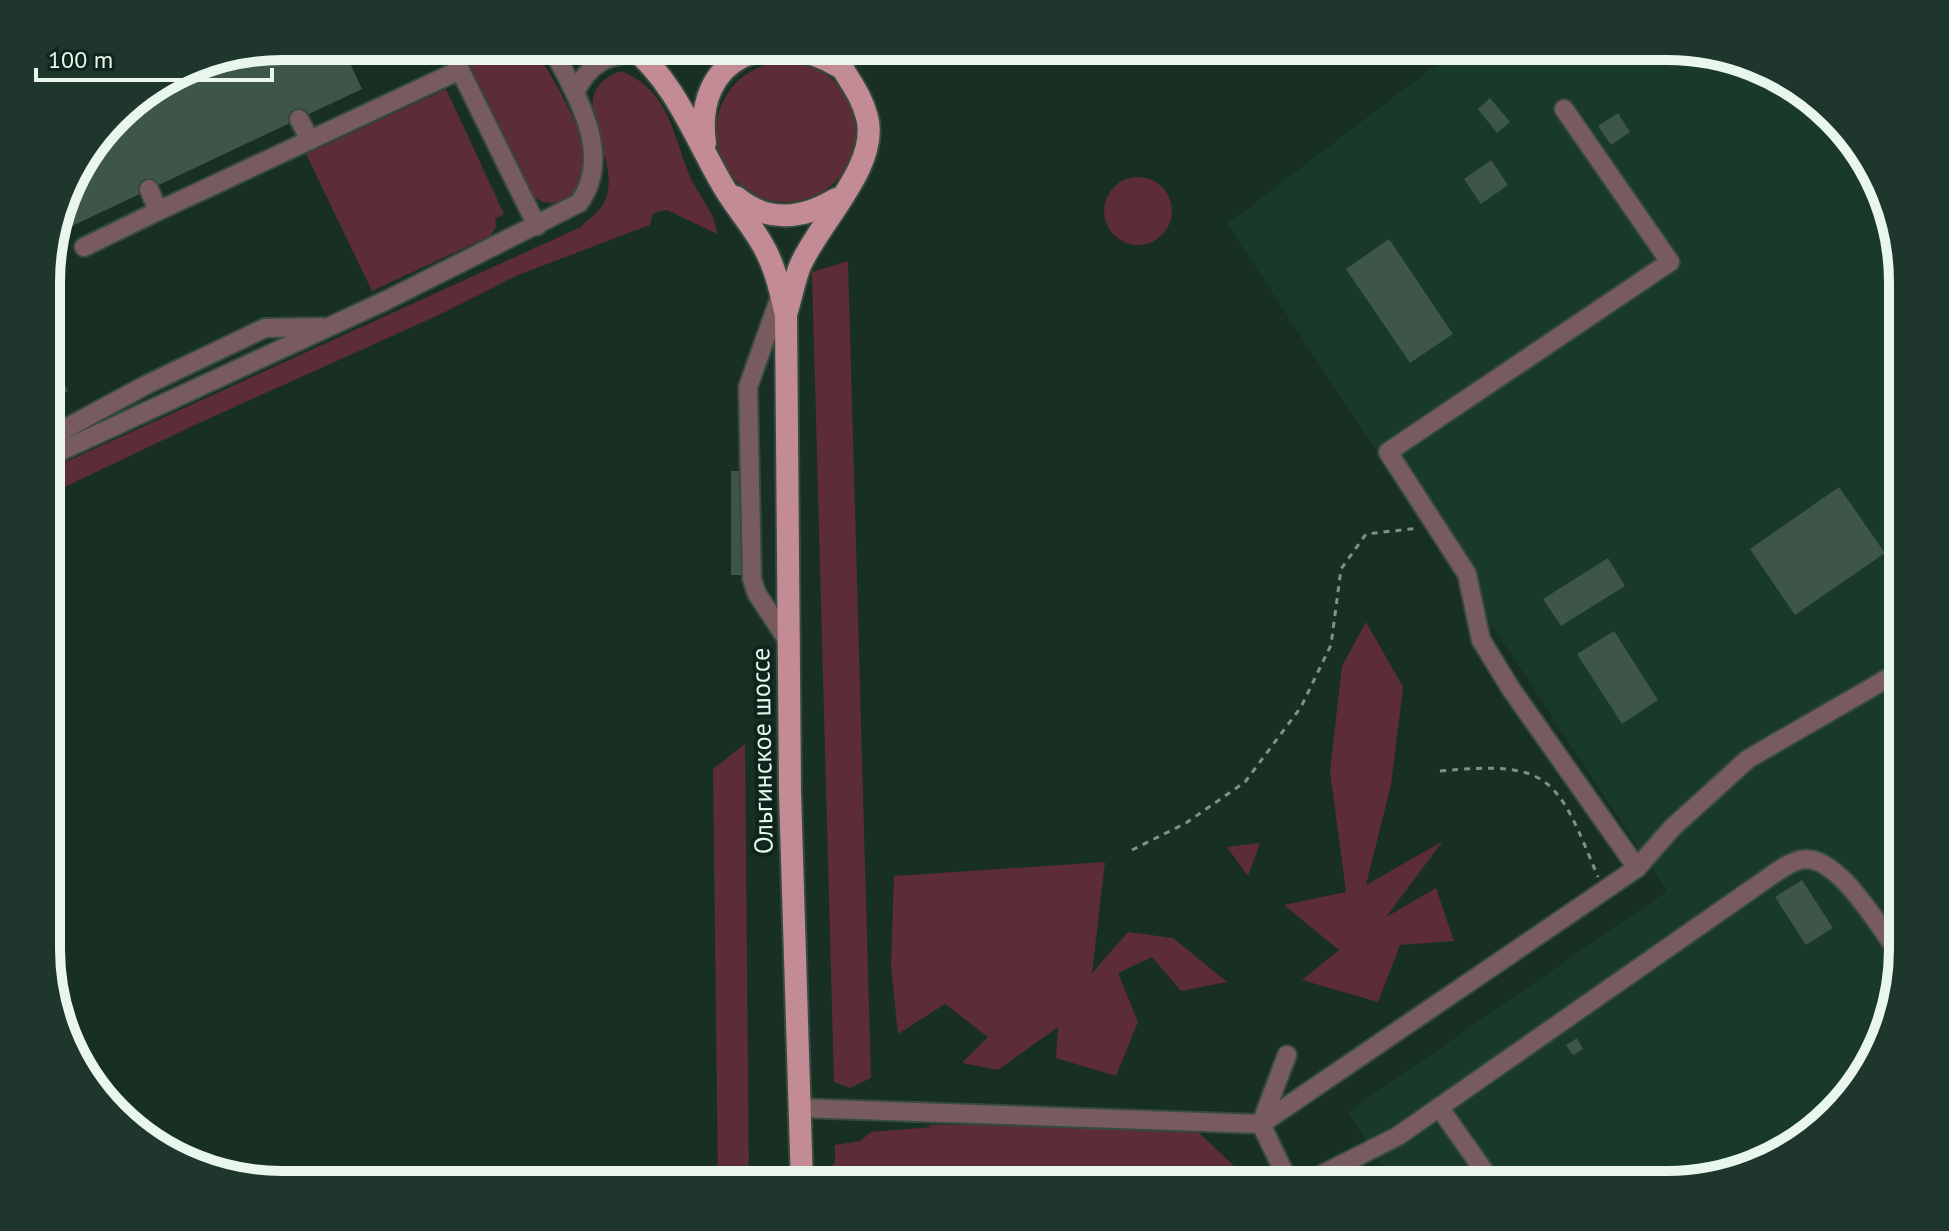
<svg xmlns="http://www.w3.org/2000/svg" width="1949" height="1231" font-family="'PT Sans',sans-serif">
  <style>
    .built { fill: #19392a }
    .green { fill: #5c2d36 }
    .building { fill: #3d5649 }
    .lines { fill: none; stroke-linecap: round; stroke-linejoin: round }
    .minor-casing { stroke: #354b40; stroke-width: 22 }
    .major-casing { stroke: #354b40; stroke-width: 26 }
    .path { stroke: #7f9288; stroke-width: 3; stroke-dasharray: 6 6; stroke-linecap: butt }
    .minor { stroke: #775b5f; stroke-width: 18 }
    .major { stroke: #c38c94; stroke-width: 22 }
    .labels { text-anchor: middle; stroke-width: 8; stroke-linejoin: round; paint-order: stroke }
    .street-label { font-size: 26px; fill: #e8f6ee; stroke: #0e251b }
    .rim { fill: none; stroke: #e8f6ee; stroke-width: 10 }
  </style>
  <rect width="100%" height="100%" fill="#182f24"/>
  <path class="built" d="M 1461,46 L 1667,46 L 1798,86 L 1871,164 L 1902,266 L 1903,964 L 1863,1080 L 1785,1153 L 1682,1185 L 1395,1185 L 1348,1112 L 1667,891 L 1227,224 Z"/>
  <g class="green">
    <path d="M 460,46 L 531,46 C 548,67 590,139 586,165 C 585,174 580,185 576,195 C 559,205 544,207 529,193 Z"/>
    <path d="M 581,46 L 615,46 L 617,48 L 586,64 Z"/>
    <circle cx="786" cy="132" r="70"/>
    <path d="M 621,71 C 668,90 672,131 688,172 C 696,194 716,211 717,234 L 667,210 L 653,213 L 650,225 L 518,275 L 441,314 L 199,423 L 48,495 L 48,470 L 581,227 C 587,220 598,213 603,205 C 629,159 555,95 621,71 Z"/>
    <path d="M 446,89 L 504,214 L 495,219 L 496,227 L 490,236 L 372,291 L 306,154 Z"/>
    <circle cx="1138" cy="211" r="34"/>
    <path d="M 848,261 L 871,1078 L 850,1088 L 834,1082 L 812,272 Z"/>
    <path d="M 1366,622 L 1403,687 L 1391,785 L 1366,885 L 1443,841 L 1386,917 L 1436,888 L 1454,941 L 1400,945 L 1378,1002 L 1302,980 L 1339,950 L 1284,905 L 1346,892 L 1330,771 L 1342,666 Z"/>
    <path d="M 745,744 L 749,1185 L 718,1185 L 713,769 Z"/>
    <path d="M 1260,843 L 1248,876 L 1227,847 Z"/>
    <path d="M 1105,862 L 1092,973 L 1128,932 L 1173,938 L 1227,982 L 1181,991 L 1152,957 L 1118,973 L 1138,1022 L 1116,1076 L 1056,1058 L 1058,1027 L 998,1070 L 962,1063 L 988,1037 L 945,1004 L 898,1034 L 891,966 L 894,876 Z"/>
    <path d="M 1113,1123 L 1193,1127 L 1254,1185 L 826,1185 L 827,1170 L 835,1163 L 835,1145 L 860,1141 L 871,1132 L 932,1127 L 927,1125 Z"/>
  </g>
  <g class="building">
    <path d="M 282,46 L 342,46 L 362,89 L 53,235 L 71,177 L 126,105 L 192,64 Z"/>
    <path d="M 1490,98 L 1510,122 L 1497,133 L 1478,109 Z"/>
    <path d="M 1618,113 L 1630,132 L 1611,145 L 1598,126 Z"/>
    <path d="M 1491,160 L 1508,185 L 1481,204 L 1464,179 Z"/>
    <path d="M 1389,239 L 1453,334 L 1410,363 L 1346,269 Z"/>
    <path d="M 48,349 L 68,391 L 48,401 Z"/>
    <path d="M 731,471 L 747,471 L 748,575 L 731,575 Z"/>
    <path d="M 1839,487 L 1885,553 L 1795,615 L 1750,549 Z"/>
    <path d="M 1608,558 L 1625,586 L 1561,626 L 1543,599 Z"/>
    <path d="M 1614,631 L 1658,700 L 1622,724 L 1577,654 Z"/>
    <path d="M 1802,880 L 1833,928 L 1806,945 L 1775,897 Z"/>
    <path d="M 1577,1038 L 1583,1049 L 1573,1055 L 1566,1045 Z"/>
    <path d="M 1840,1100 L 1785,1153 L 1742,1166 L 1741,1166 Z"/>
  </g>
  <g class="lines">
    <defs>
      <g id="minor">
        <path d="M 449,46 L 460,70"/>
        <path d="M 575,93 C 588,64 609,52 641,54"/>
        <path d="M 1564,109 L 1670,262 L 1388,452 L 1467,574 L 1481,640 L 1511,689 L 1637,868"/>
        <path d="M 299,119 L 310,140"/>
        <path d="M 149,189 L 158,211 L 460,70 L 537,226"/>
        <path d="M 84,247 L 158,211"/>
        <path d="M 781,294 L 748,387 L 752,579 L 757,594 L 788,641"/>
        <path d="M 48,438 L 146,385 L 265,328 L 322,327"/>
        <path d="M 48,457 L 387,300 L 579,203 C 615,154 574,92 551,46"/>
        <path d="M 1287,1055 L 1261,1124 L 1290,1185"/>
        <path d="M 1439,1107 L 1494,1185"/>
        <path d="M 800,1108 L 1261,1124 L 1637,868 L 1672,828 L 1748,759 L 1902,670"/>
        <path d="M 1301,1185 L 1398,1136 L 1752,889 C 1766,880 1784,864 1800,860 C 1837,850 1882,933 1903,958"/>
      </g>
      <g id="major">
        <path d="M 631,46 C 676,84 693,134 722,184 C 735,207 754,227 766,251 C 776,271 781,293 786,315 L 790,793 L 802,1185"/>
        <path d="M 678,46 L 735,57"/>
        <path d="M 705,143 C 693,56 771,26 838,66"/>
        <path d="M 736,197 C 767,223 803,219 836,199"/>
        <path d="M 786,314 C 791,299 794,281 800,266 C 819,222 880,165 867,117 C 860,89 841,72 831,46"/>
      </g>
    </defs>
    <use href="#minor" class="minor-casing"/>
    <use href="#major" class="major-casing"/>
    <g class="path">
      <path d="M 1440,771 C 1552,760 1557,778 1598,877"/>
      <path d="M 1132,850 L 1186,823 L 1245,782 L 1301,707 L 1331,645 L 1341,569 L 1366,534 L 1419,528"/>
    </g>
    <use href="#minor" class="minor"/>
    <use href="#major" class="major"/>
  </g>
  <g class="labels">
    <g class="street-label">
      <text transform="translate(762 751) rotate(-91)" y="9">Ольгинское шоссе</text>
    </g>
  </g>
  <path d="M0 0H1949V1231H0ZM282 60H1667A222 222 0 0 1 1889 282V949A222 222 0 0 1 1667 1171H282A222 222 0 0 1 60 949V282A222 222 0 0 1 282 60Z" fill="#1f362c" fill-rule="evenodd"/>
  <path class="rim" d="M282 60H1667A222 222 0 0 1 1889 282V949A222 222 0 0 1 1667 1171H282A222 222 0 0 1 60 949V282A222 222 0 0 1 282 60Z"/>
  <path d="M36 68v12h236v-12" fill="none" stroke="#e8f6ee" stroke-width="4"/>
  <text x="48" y="68" font-size="24" fill="#e8f6ee" stroke="#0e251b" stroke-width="6" paint-order="stroke">100 m</text>
</svg>
